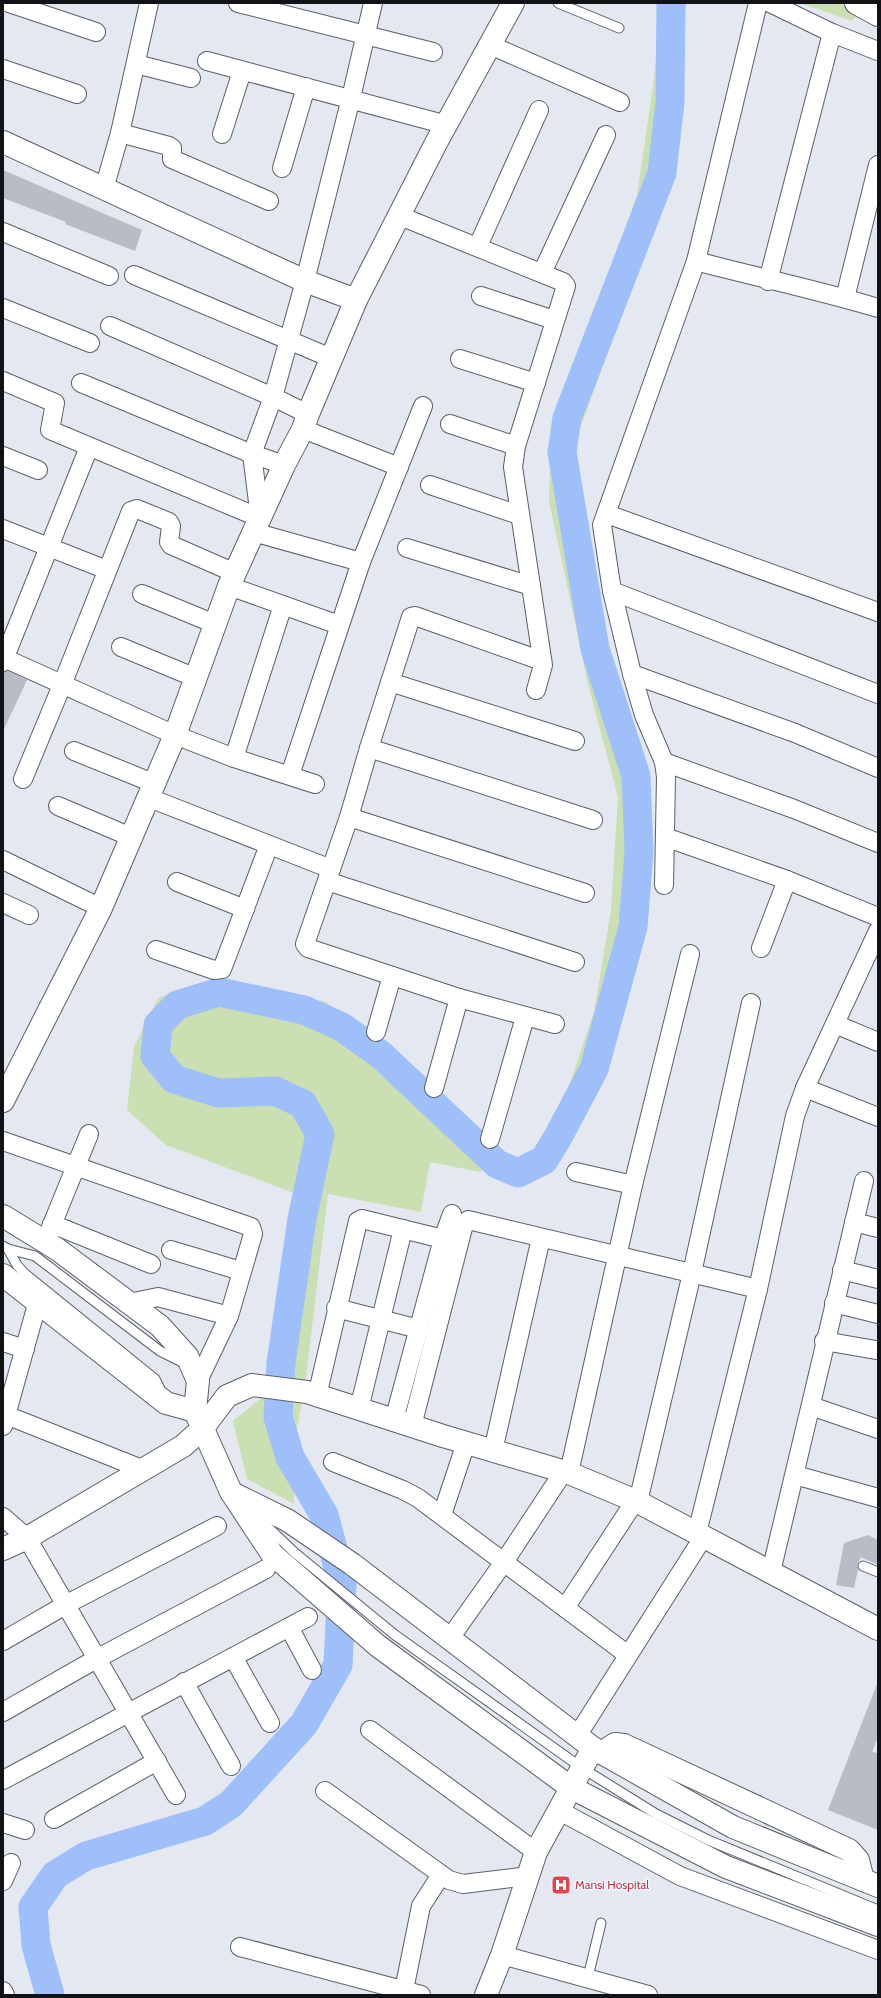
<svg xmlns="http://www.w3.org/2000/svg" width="881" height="1998" font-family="Cabin,sans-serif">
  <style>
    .green { fill: #cbe0b2 }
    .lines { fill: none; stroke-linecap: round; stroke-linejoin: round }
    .river { stroke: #9ebffa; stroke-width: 29 }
    .building { fill: #b8bcc5 }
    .service-casing { stroke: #5b5f67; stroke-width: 11 }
    .minor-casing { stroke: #5b5f67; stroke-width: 20 }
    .tertiary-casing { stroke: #5b5f67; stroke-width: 24 }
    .secondary-casing { stroke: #5b5f67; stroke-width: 24 }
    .service { stroke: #fff; stroke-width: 9 }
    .minor { stroke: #fff; stroke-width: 18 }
    .tertiary { stroke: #fff; stroke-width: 22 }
    .secondary { stroke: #fff; stroke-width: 22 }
    .labels { text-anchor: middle; stroke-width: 3; stroke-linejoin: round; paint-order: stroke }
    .health-label { font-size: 12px; fill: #be3a42; stroke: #f0f5ff; text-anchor: start }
  </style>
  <rect width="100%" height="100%" fill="#e3e8f1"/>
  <g class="green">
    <path d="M 662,3 L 687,3 L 681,20 L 666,173 L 652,233 L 571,453 L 596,598 L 618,677 L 643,789 L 649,912 L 634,954 L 592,1085 L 566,1151 L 557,1121 L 594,1012 L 611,910 L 618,797 L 588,684 L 549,501 L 551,434 L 637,195 L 653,86 Z"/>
    <path d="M 800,3 L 842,3 L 860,12 L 852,21 Z"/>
    <path d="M 201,985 L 271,993 L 326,1002 L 468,1124 L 501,1154 L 480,1172 L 430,1162 L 421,1212 L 328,1194 L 306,1377 L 296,1435 L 294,1504 L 247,1479 L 233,1421 L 261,1398 L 274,1331 L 294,1193 L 166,1145 L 127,1110 L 134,1047 L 158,998 Z"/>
  </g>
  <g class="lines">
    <path class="river" d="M 50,1995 L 36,1945 L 33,1907 L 55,1875 L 86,1856 L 205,1821 L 231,1804 L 304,1724 L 338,1665 L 342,1582 L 324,1515 L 290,1457 L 278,1417 L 281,1363 L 302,1219 L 320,1134 L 303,1104 L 275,1091 L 218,1093 L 174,1079 L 155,1056 L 158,1025 L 177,1005 L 219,992 L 304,1010 L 342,1027 L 381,1055 L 497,1164 L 518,1173 L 544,1160 L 558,1137 L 594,1069 L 633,927 L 639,851 L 636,776 L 595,649 L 562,452 L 567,418 L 662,173 L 670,102 L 671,3"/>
  </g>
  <g class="building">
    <path d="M 3,170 L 142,230 L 135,251 L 65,224 L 66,222 L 3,198 Z"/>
    <path d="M 8,671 L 27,680 L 3,731 L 3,672 Z"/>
    <path d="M 868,1535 L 878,1540 L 878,1565 L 861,1557 L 857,1564 L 858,1570 L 854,1588 L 836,1585 L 844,1543 Z"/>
    <path d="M 877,1684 L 878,1737 L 872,1752 L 878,1753 L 878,1830 L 828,1810 Z"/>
  </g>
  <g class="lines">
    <defs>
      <g id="service">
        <path d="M 558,3 L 619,28"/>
        <path d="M 3,1246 L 8,1249 L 35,1256 L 160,1351 L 188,1365"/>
        <path d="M 8,1249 L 17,1265 L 24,1273 L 155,1379 L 162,1393"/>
        <path d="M 258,1518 L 295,1553 L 395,1635 L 582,1768 L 656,1814 L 708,1840 L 878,1910"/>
        <path d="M 863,1566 L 878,1572"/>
        <path d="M 588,1977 L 601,1923"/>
      </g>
      <g id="minor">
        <path d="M 9,3 L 96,32"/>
        <path d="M 238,3 L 433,52"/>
        <path d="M 770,3 L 832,33 L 878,51"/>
        <path d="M 490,45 L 620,102"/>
        <path d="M 207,61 L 447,125"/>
        <path d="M 136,64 L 191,78"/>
        <path d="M 3,69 L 77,94"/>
        <path d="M 120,133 L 169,146 L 172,148 L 172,159 L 269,201"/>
        <path d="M 222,134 L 242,71"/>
        <path d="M 282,168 L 306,87"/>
        <path d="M 104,189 L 120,133 L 149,3"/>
        <path d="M 400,216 L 563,282 L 566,286 L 516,446 L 513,467 L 543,665 L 536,690"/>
        <path d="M 3,232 L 109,276"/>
        <path d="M 478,246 L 539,110"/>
        <path d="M 696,261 C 756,277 818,290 878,308"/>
        <path d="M 542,273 L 606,135"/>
        <path d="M 134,275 L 331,358"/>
        <path d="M 768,281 L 832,33"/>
        <path d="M 481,296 L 554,320"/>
        <path d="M 845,298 L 878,165"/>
        <path d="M 3,308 L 90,343"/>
        <path d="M 110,326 L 273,397 L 308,414"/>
        <path d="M 460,359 L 536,383"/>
        <path d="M 3,381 L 55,403 L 50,430 L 260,518"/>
        <path d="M 81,383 L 252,454 L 284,465"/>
        <path d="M 450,424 L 516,446"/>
        <path d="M 303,429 L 399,467"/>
        <path d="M 3,456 L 38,470"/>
        <path d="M 430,485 L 519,515"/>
        <path d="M 607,514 L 878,612"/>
        <path d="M 260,518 L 252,454 L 273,397 L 305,281 L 351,98 L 373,3"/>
        <path d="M 3,529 L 107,570"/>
        <path d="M 253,532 L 361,562"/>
        <path d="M 407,548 L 531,586"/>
        <path d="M 229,586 L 339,625"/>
        <path d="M 612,591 L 878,694"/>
        <path d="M 142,594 L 215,624"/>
        <path d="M 121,647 L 196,678"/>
        <path d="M 4,658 L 175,735 L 234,758 L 315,784"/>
        <path d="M 542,661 L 415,616 L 411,617 L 369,748 L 349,817 L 305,944 L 308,948 L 459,998 L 555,1024"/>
        <path d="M 3,662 L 89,447"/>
        <path d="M 632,674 L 795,733 L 878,768"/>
        <path d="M 390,682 L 575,741"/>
        <path d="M 369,748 L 593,820"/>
        <path d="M 74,751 L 153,783"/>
        <path d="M 234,758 L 283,605"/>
        <path d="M 664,762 L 794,809 L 878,843"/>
        <path d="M 290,775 L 361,562 L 423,406"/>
        <path d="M 23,779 L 62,685 L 131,511 L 137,509 L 169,522 L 171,526 L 169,542 L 171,545 L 235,573"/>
        <path d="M 147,797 L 331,869"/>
        <path d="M 58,806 L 131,837"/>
        <path d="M 349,817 L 585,893"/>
        <path d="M 665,837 L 787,880 L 878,917"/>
        <path d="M 3,860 L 101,908"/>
        <path d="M 327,881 L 575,962"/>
        <path d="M 177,882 L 245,909"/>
        <path d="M 664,885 L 666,777 L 664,762 L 644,715 L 632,674 L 612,591 L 602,525 L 696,261 L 758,3"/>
        <path d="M 3,903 L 29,915"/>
        <path d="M 761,948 L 787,880"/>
        <path d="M 156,950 L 214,970 L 222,969 L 269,845"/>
        <path d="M 835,1024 L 878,1042"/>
        <path d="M 376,1032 L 392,976"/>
        <path d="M 434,1088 L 459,998"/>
        <path d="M 805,1088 L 878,1117"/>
        <path d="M 490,1139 L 525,1017"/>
        <path d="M 3,1141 L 251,1227 L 253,1234 L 229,1316 L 198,1381"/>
        <path d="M 576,1172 L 633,1185"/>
        <path d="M 854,1222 L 878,1228"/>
        <path d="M 52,1224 L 151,1264"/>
        <path d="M 45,1242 L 89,1134"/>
        <path d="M 171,1250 L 241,1271"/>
        <path d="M 842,1270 L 878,1279"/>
        <path d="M 129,1303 L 158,1297 L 229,1316"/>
        <path d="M 834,1303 L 878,1314"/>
        <path d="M 336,1308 L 419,1329"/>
        <path d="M 824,1341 L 876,1350"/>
        <path d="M 3,1342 L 25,1349"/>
        <path d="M 317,1396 L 358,1221 L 362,1219 L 443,1239"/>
        <path d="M 811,1406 L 878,1429"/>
        <path d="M 359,1409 L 403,1229"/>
        <path d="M 6,1415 L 142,1469"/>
        <path d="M 394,1420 L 443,1239 L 452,1214"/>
        <path d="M 3,1426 L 38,1301"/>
        <path d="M 412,1426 L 464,1224 L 468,1220 L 758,1289"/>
        <path d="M 493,1451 L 541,1238"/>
        <path d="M 333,1462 L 403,1490 L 418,1498 L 628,1655"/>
        <path d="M 569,1473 L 633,1185 L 690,954"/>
        <path d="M 795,1475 L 878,1498"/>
        <path d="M 638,1502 L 692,1273 L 751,1003"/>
        <path d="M 442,1515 L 466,1443"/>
        <path d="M 3,1517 L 27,1538 L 176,1795"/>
        <path d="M 697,1533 L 758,1289 L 795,1116 L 805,1088 L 878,931"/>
        <path d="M 771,1572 C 803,1442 832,1311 864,1181"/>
        <path d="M 565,1608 L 635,1501"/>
        <path d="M 289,1627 L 312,1670"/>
        <path d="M 450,1638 L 504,1562 L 564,1471"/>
        <path d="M 3,1641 L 67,1604 L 217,1526"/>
        <path d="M 233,1657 L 270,1723"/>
        <path d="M 184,1682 L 231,1766"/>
        <path d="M 3,1712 L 98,1658 L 266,1569"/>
        <path d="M 370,1730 L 536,1852"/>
        <path d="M 577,1736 L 704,1536"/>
        <path d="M 3,1780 L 308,1617"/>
        <path d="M 325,1791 L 449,1880 L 463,1884 L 528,1876"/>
        <path d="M 558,1810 L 680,1876 L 878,1950"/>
        <path d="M 54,1819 L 157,1761"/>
        <path d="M 3,1823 L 25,1830"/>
        <path d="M 3,1881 L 11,1863"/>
        <path d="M 240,1947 L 421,1995"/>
        <path d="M 502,1955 L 648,1995"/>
        <path d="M 404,1990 L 421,1906 L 441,1875"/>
        <path d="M 3,1991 L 5,1995"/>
      </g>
      <g id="tertiary">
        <path d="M 856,3 L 878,15"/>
        <path d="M 3,142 L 305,281 L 356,300"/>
        <path d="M 3,1101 L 101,908 L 175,735 L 229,586 L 284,465 L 303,429 L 308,414 L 356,300 L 436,143 L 513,3"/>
        <path d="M 3,1549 L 27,1538 L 183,1446 L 202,1429 L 227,1396 L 252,1385 L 307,1392 L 443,1436 L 569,1473 L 638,1502 L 878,1629"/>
        <path d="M 486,1995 L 502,1955 L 536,1852 L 593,1748"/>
      </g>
      <g id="secondary">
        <path d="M 3,1216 L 57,1249 L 160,1326 L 187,1356 L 198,1381 L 195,1411 L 231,1492 L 272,1554 L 378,1646 L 570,1787 L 726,1867 L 878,1925"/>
        <path d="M 3,1275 L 166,1403 L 195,1411"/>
        <path d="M 232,1493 L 287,1520 L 352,1564 L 593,1748 L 733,1827 L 878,1886"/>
        <path d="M 601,1753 L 615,1744 L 624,1745 L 849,1850 L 858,1860 L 863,1880"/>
      </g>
    </defs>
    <use href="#service" class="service-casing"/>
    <use href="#minor" class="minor-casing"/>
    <use href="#tertiary" class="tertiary-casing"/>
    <use href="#secondary" class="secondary-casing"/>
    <use href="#service" class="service"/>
    <use href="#minor" class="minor"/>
    <use href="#tertiary" class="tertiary"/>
    <use href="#secondary" class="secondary"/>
  </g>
  <defs>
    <symbol id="hospital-square" viewBox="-11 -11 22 22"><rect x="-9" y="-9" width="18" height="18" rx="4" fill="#e0444e" stroke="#f0f5ff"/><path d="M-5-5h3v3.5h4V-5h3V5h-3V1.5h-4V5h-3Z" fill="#fff"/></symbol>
  </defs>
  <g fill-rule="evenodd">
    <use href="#hospital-square" x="550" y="1874" width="22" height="22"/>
  </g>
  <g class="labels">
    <g class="health-label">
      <text x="575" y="1889">Mansi Hospital</text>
    </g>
  </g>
  <rect width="881" height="1998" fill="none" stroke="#111216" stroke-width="8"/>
</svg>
